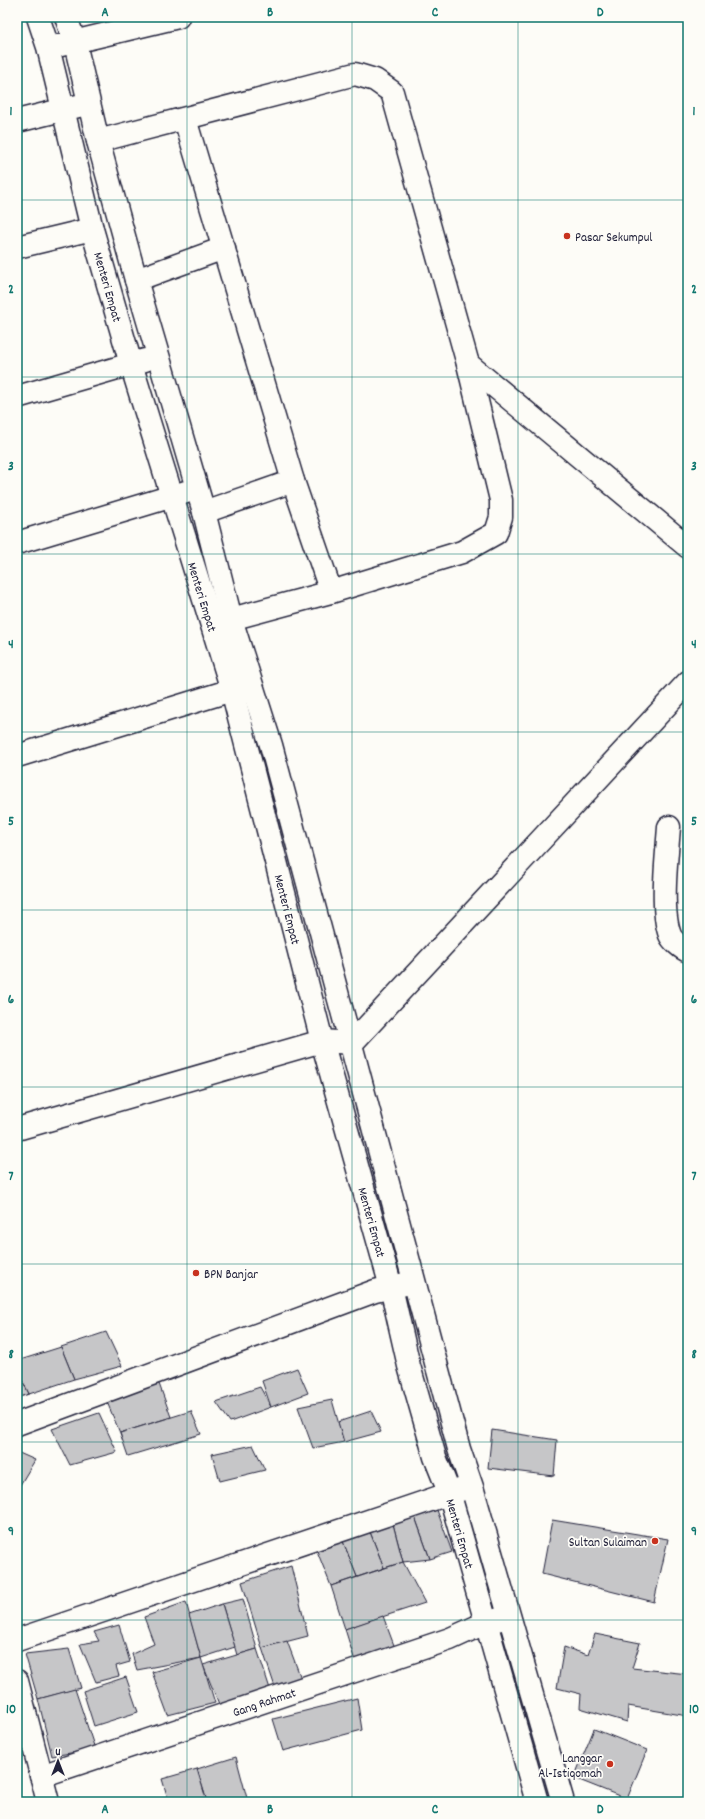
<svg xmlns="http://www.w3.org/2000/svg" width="705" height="1819" font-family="Dekko,sans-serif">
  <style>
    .building { fill: #c6c6c8; stroke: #22223b }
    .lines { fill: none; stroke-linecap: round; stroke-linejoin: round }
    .minor-casing { stroke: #22223b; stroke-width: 25 }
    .minor { stroke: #fdfcf7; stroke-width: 22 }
    .grid { fill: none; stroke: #0f766e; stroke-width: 1; stroke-opacity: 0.55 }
    .poi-dot { fill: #c8321e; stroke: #fdfcf7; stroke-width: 1.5 }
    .labels { text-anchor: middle; stroke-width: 3.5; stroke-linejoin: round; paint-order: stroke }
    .poi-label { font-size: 13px; fill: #22223b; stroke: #fdfcf7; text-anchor: start }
    .street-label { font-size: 13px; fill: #22223b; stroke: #fdfcf7 }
    .neatline { fill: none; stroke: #0f766e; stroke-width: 1.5 }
    .grid-label { font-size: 13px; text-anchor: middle; font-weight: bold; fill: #0f766e }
  </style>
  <rect width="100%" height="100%" fill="#fdfcf7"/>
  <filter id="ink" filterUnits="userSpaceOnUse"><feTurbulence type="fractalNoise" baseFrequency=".025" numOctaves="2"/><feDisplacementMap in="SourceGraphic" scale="8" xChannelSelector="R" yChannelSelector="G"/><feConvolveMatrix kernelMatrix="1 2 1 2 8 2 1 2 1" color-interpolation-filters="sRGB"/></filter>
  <g filter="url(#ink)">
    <g class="building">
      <path d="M 106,1332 L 122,1366 L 74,1379 L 61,1347 Z"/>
      <path d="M 61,1347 L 74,1379 L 29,1394 L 17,1370 L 17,1361 Z"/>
      <path d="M 297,1368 L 308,1393 L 271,1407 L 262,1381 Z"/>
      <path d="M 17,1370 L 29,1394 L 17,1398 Z"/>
      <path d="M 158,1381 L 171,1417 L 120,1433 L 107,1402 Z"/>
      <path d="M 260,1387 L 271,1407 L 230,1422 L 216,1402 Z"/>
      <path d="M 332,1400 L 344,1442 L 313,1448 L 298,1407 Z"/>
      <path d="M 191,1411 L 201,1434 L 128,1456 L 120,1433 Z"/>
      <path d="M 371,1411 L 381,1432 L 344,1442 L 338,1422 Z"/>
      <path d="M 99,1413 L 117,1452 L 70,1465 L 52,1429 Z"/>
      <path d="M 492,1430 L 557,1440 L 554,1476 L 488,1468 Z"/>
      <path d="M 253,1445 L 265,1470 L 220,1481 L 212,1454 Z"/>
      <path d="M 17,1452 L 35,1460 L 17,1490 Z"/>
      <path d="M 437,1510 L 452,1552 L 430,1559 L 415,1517 Z"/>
      <path d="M 415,1517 L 430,1559 L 403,1562 L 393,1524 Z"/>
      <path d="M 552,1520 L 668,1539 L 654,1602 L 542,1574 Z"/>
      <path d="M 393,1524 L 403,1562 L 384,1568 L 370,1532 Z"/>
      <path d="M 370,1532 L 384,1568 L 357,1577 L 342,1539 Z"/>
      <path d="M 342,1539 L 357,1577 L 331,1586 L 317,1551 Z"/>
      <path d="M 403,1562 L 425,1603 L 345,1629 L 331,1586 Z"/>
      <path d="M 291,1566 L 308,1636 L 262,1648 L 242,1582 Z"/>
      <path d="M 243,1599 L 257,1649 L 237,1655 L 222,1604 Z"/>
      <path d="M 186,1602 L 201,1658 L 137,1670 L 132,1654 L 154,1644 L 144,1617 Z"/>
      <path d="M 222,1604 L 235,1647 L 201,1658 L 189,1615 Z"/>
      <path d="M 383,1616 L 395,1648 L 355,1661 L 345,1629 Z"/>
      <path d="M 119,1625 L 130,1662 L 116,1666 L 119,1676 L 96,1682 L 80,1644 L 99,1641 L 94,1632 Z"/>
      <path d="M 595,1634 L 640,1643 L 632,1668 L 688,1674 L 688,1716 L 628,1706 L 627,1722 L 580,1708 L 581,1694 L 557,1688 L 564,1647 L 588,1655 Z"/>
      <path d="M 287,1641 L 302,1681 L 276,1690 L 262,1648 Z"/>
      <path d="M 69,1649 L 81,1688 L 38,1699 L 25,1654 Z"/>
      <path d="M 257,1649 L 273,1698 L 221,1709 L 203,1665 Z"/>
      <path d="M 201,1658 L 215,1703 L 168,1715 L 152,1672 Z"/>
      <path d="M 126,1677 L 138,1712 L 94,1726 L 83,1691 Z"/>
      <path d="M 75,1689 L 95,1749 L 52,1756 L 38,1699 Z"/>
      <path d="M 357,1698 L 362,1730 L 283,1751 L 273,1719 Z"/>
      <path d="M 594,1729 L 647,1750 L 627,1799 L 574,1778 Z"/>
      <path d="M 236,1757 L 248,1802 L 207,1802 L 197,1769 Z"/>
      <path d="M 197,1769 L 207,1802 L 169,1802 L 162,1779 Z"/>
    </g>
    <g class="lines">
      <defs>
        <g id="minor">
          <path id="s1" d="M 38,17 L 48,47 L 92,229 L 131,364 L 232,690 L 322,1041 L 391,1287 L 409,1366 L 435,1457 L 449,1492 L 537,1802"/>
          <path d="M 66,17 L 75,43 L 98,141 L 136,280 L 204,512 L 231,619 L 271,745 L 459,1449 L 472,1487 L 563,1802"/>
          <path d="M 61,45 L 178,17"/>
          <path d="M 185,119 L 293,481 L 331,592"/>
          <path d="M 17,121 L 78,106"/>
          <path d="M 98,141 L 355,74 L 375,80 L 392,92 L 468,364 L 501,500 L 501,517 L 496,533 L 462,552 L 331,592 L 231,619"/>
          <path d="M 17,247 L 92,229"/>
          <path d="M 136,280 L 224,248"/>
          <path d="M 468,364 L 688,547"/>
          <path d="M 17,397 L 145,360"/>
          <path d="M 204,512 L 293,481"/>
          <path d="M 17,543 L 186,492"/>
          <path d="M 17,756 L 245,686"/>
          <path d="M 669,827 C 667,856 660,909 670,935 C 672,940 682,949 688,951"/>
          <path d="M 17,1129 L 322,1041 L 352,1043 L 688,682"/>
          <path d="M 17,1424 L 375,1291 L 405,1284"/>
          <path d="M 17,1640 L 463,1489"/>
          <path d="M 17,1681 L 48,1802"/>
          <path id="s2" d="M 41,1776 L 450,1639 L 485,1623 L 500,1619"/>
        </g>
      </defs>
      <use href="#minor" class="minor-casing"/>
      <use href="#minor" class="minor"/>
    </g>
  </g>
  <path class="grid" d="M 187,17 L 187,1802M 352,17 L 352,1802M 518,17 L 518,1802M 17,200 L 688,200M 17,377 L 688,377M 17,554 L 688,554M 17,732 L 688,732M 17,910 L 688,910M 17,1087 L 688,1087M 17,1264 L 688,1264M 17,1442 L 688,1442M 17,1620 L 688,1620"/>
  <g class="poi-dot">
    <circle cx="567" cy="236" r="4"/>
    <circle cx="196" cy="1273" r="4"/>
    <circle cx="655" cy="1541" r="4"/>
    <circle cx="610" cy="1764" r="4"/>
  </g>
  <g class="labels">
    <g class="poi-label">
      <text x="575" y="241">Pasar Sekumpul</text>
      <text x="204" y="1278">BPN Banjar</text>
      <text x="647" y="1546" text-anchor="end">Sultan Sulaiman</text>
      <text x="602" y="1762" text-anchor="end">Langgar<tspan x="602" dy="15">Al-Istiqomah</tspan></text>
    </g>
    <g class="street-label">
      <text dy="5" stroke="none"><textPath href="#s1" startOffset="279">Menteri Empat</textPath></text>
      <text dy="5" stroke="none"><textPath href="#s1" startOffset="603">Menteri Empat</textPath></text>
      <text dy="5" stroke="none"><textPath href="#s1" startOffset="927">Menteri Empat</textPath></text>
      <text dy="5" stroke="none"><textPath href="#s1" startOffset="1251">Menteri Empat</textPath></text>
      <text dy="5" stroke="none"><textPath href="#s1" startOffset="1575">Menteri Empat</textPath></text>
      <text dy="5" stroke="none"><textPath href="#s2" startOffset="235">Gang Rahmat</textPath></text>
    </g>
  </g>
  <rect width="705" height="1819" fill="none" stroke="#fdfcf7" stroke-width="44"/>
  <g transform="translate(58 1761)" stroke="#fdfcf7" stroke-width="3" paint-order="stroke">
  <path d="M0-3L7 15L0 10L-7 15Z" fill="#22223b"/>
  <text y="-6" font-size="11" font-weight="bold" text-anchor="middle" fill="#22223b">U</text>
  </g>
  <rect x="22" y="22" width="661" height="1775" class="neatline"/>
  <g class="grid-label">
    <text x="105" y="16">A</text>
    <text x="270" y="16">B</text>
    <text x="435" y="16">C</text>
    <text x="600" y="16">D</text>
    <text x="11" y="115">1</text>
    <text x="694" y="115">1</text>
    <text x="11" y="293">2</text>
    <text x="694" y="293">2</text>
    <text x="11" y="470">3</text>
    <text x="694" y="470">3</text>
    <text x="11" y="648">4</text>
    <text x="694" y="648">4</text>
    <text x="11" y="825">5</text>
    <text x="694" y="825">5</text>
    <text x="11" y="1003">6</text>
    <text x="694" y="1003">6</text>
    <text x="11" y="1180">7</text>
    <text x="694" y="1180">7</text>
    <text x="11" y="1358">8</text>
    <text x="694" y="1358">8</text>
    <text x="11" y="1535">9</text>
    <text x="694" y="1535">9</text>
    <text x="11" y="1713">10</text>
    <text x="694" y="1713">10</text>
    <text x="105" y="1813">A</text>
    <text x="270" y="1813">B</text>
    <text x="435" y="1813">C</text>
    <text x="600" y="1813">D</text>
  </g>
</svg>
